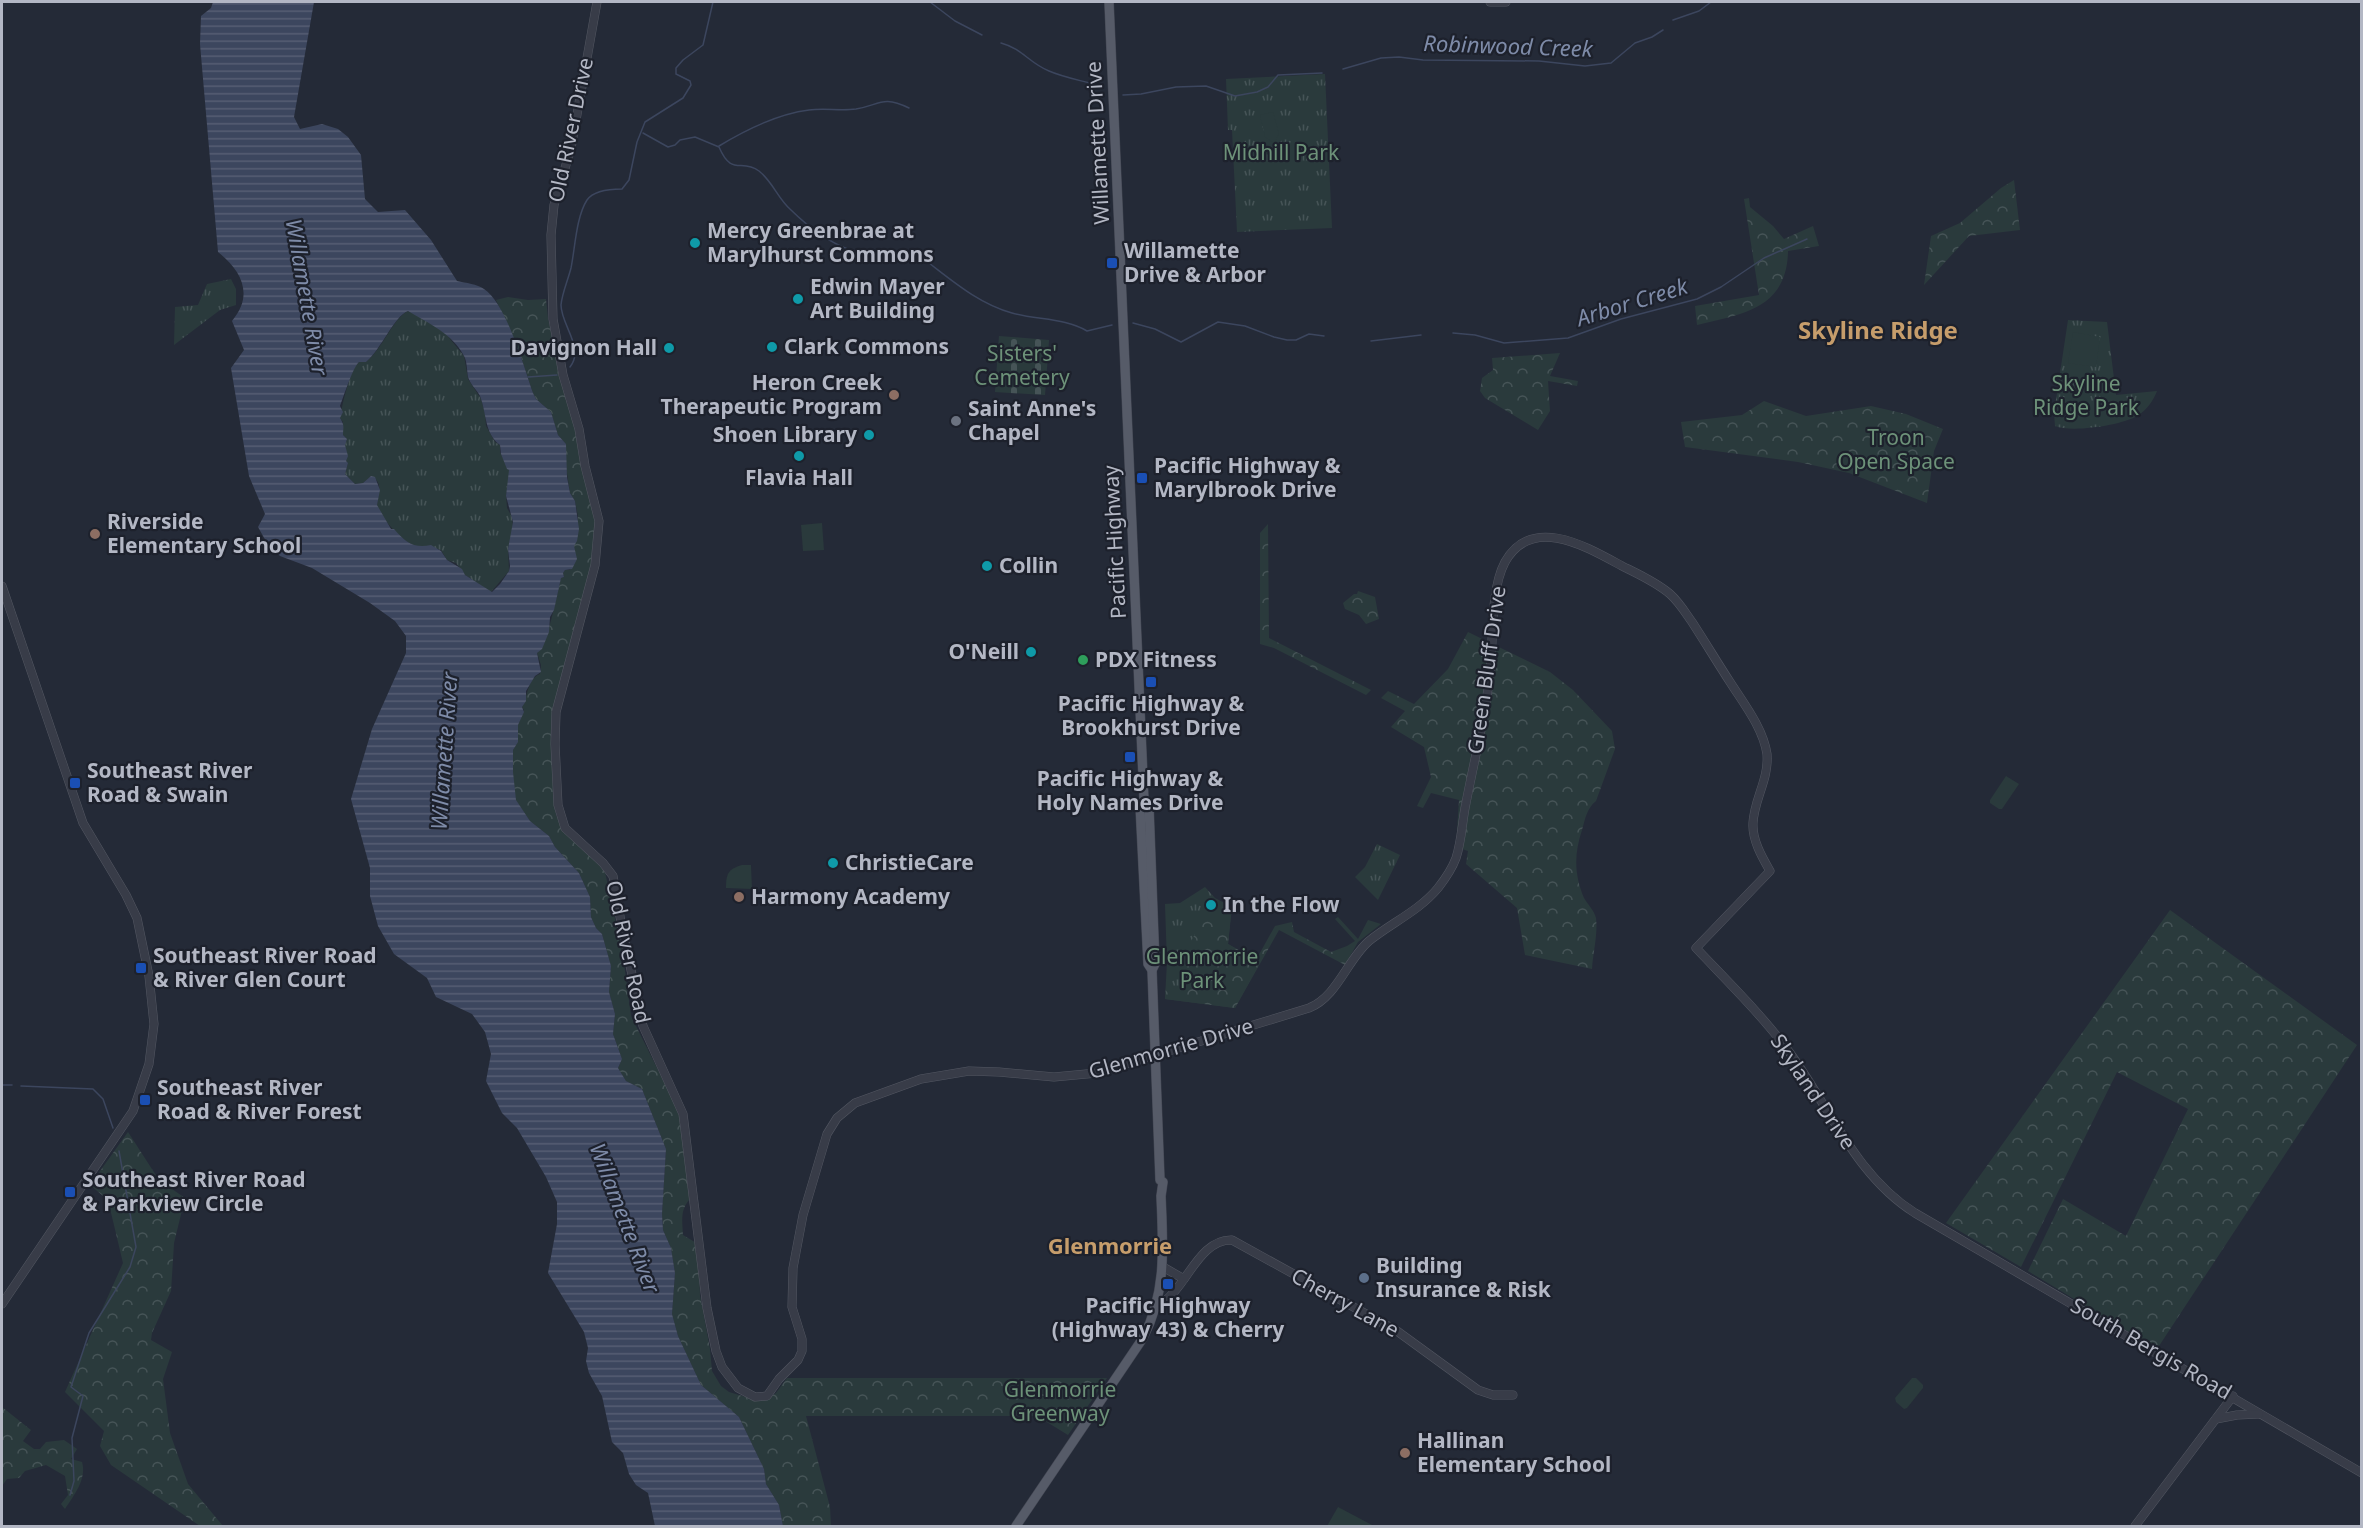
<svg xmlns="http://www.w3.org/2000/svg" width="2363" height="1528" font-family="'Noto Sans',sans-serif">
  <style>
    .grass { fill: url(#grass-tufts) }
    .forest { fill: url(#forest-crowns) }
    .cemetery { fill: url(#cemetery-stones) }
    .garden { fill: #2a3a3c }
    .water { fill: url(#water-rules); fill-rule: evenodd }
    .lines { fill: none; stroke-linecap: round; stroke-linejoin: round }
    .stream { stroke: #3c465e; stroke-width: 1.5 }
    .tertiary-casing { stroke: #535762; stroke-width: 9 }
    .primary-casing { stroke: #414551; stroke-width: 10 }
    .tertiary { stroke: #383c48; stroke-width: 8 }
    .primary { stroke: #565b68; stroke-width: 9 }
    .culture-dot { fill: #0f9aa8; stroke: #1d212c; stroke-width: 2 }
    .transit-dot { fill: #1a4fb4; stroke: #1d212c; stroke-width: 2 }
    .education-dot { fill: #8d6e63; stroke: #1d212c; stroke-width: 2 }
    .worship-dot { fill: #6b7280; stroke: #1d212c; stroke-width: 2 }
    .leisure-dot { fill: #2e9e5b; stroke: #1d212c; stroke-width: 2 }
    .service-dot { fill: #5c6f8a; stroke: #1d212c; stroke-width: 2 }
    .labels { text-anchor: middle; stroke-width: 4.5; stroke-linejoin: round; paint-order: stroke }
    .street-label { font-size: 21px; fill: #b3b7c4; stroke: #1d212c }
    .park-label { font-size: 21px; fill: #6d9279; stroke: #1d212c }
    .poi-label { font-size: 21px; font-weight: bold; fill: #b3b7c4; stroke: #1d212c; text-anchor: start }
    .water-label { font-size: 22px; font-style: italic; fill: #7e8ba8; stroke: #1d212c }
    .neighbourhood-label { font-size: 22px; font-weight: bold; fill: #c69d6b; stroke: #1d212c }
    .quarter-label { font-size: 24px; font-weight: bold; fill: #c69d6b; stroke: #1d212c }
  </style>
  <defs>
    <pattern id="grass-tufts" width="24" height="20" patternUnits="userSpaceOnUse" patternTransform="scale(1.5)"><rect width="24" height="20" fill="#2a3a3c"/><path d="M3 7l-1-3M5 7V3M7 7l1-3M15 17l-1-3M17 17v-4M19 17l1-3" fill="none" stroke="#465457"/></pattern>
    <pattern id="forest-crowns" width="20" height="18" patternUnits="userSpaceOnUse" patternTransform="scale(1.5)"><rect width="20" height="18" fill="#2a3a3c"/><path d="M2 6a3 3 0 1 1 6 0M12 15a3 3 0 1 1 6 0" fill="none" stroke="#465457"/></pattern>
    <pattern id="cemetery-stones" width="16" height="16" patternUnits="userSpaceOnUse" patternTransform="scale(1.5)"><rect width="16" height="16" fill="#2a3a3c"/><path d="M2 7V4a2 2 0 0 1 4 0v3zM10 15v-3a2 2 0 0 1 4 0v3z" fill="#465457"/></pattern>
    <pattern id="water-rules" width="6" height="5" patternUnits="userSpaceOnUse" patternTransform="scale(1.5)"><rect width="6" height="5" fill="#3c465e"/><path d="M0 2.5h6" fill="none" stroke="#565e73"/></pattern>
  </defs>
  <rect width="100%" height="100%" fill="#242a37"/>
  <g class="grass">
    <path d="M 1325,74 L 1332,228 L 1237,232 L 1232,130 L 1228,130 L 1226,79 Z"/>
    <path d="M 231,279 L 236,289 L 236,305 L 220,310 L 174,345 L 175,307 L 198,305 L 207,284 Z"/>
    <path d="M 408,311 L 423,318 L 446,334 L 464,356 L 468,379 L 481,399 L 485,414 L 486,426 L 495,442 L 500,445 L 500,452 L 510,472 L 506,496 L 507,508 L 512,517 L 513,528 L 508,549 L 509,571 L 491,592 L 465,575 L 456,563 L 447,560 L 441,550 L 426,546 C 409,552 382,520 377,505 C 378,494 384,482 371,476 L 363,483 L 355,484 L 345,474 L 348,463 L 346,461 C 347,454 342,447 347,439 L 343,435 L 343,422 L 340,418 C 342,406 350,369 359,362 L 366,362 C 382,350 394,317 408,311 Z"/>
    <path d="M 2068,320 L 2107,322 L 2116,395 L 2157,391 C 2153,401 2147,410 2137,416 C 2122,425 2072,433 2055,426 L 2054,413 Z"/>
    <path d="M 1377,844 L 1400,855 L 1378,900 L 1355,877 L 1365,867 Z"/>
    <path d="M 1205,887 L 1215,898 L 1232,907 L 1228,944 L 1260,962 L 1235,1008 L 1165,999 L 1167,962 L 1165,904 L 1180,903 Z"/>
  </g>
  <g class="forest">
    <path d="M 2014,180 L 2020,230 L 1969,236 L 1924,285 L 1931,236 L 1960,223 L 2001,188 Z"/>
    <path d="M 1749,198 L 1750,207 L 1773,226 L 1784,239 L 1813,226 L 1819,246 L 1788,251 C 1787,309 1742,314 1697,325 L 1695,306 L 1759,295 L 1744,199 Z"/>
    <path d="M 508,297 L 528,300 L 546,299 L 548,318 L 562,384 L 579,442 L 596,523 L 593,562 L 560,688 L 554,794 L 556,815 L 565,833 L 589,854 L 605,872 L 623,956 L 631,1016 L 675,1104 L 682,1125 L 688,1169 L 688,1185 L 692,1197 C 680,1208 682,1219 683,1235 L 698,1244 L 700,1295 L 710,1349 L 712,1371 L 721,1386 L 729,1392 L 749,1398 L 768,1399 L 776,1393 L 787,1378 L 1107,1378 L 1068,1435 L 1037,1416 L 806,1416 L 830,1507 L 831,1526 L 783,1526 L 779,1505 L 766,1484 L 764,1469 L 739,1417 L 701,1385 L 678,1336 L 672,1314 L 675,1273 L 671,1248 L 663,1230 L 662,1214 L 666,1149 L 642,1089 L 626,1081 L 618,1068 L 622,1059 L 613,1034 L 615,1014 L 609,992 L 611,966 L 602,934 L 596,928 L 591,917 L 590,897 L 579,873 L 555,847 L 549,836 L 530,821 L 516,801 L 513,784 L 513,750 L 517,743 L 518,725 L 524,710 L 522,707 C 528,697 527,679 540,674 L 541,665 L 537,653 C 549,641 556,597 561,578 L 564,577 L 563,573 L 565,570 L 570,570 L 575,561 L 574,546 L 578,516 L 575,501 L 570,493 L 566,466 L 566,444 L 558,435 L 551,412 L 536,399 L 533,393 L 518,348 L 496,300 Z"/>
    <path d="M 1560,353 L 1550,376 L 1578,381 L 1577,386 L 1548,381 L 1550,411 L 1538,430 L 1485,398 L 1480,391 L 1482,378 L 1493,370 L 1492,358 Z"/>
    <path d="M 1764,401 L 1806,416 L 1871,406 L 1906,414 L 1943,429 L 1934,451 L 1927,503 L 1849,473 L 1798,462 L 1685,447 L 1681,422 L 1742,415 Z"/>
    <path d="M 1268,524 L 1269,638 L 1371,690 L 1366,695 L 1274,648 L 1260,644 L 1260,533 Z"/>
    <path d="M 1358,591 L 1375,597 L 1379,619 L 1366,624 L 1359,615 L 1345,609 L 1343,603 L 1354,594 L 1357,594 Z"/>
    <path d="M 1468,632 L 1550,672 L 1573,690 L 1612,731 L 1615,749 L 1596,801 C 1587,808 1585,819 1582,830 C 1574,854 1574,874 1584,898 C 1588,905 1594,910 1596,918 C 1598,934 1593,953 1592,969 L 1525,955 L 1517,908 L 1466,864 L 1468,851 L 1456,847 L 1459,800 L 1431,793 L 1423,808 L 1417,806 L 1431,777 L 1424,747 L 1391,727 L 1405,711 L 1381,698 L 1388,691 L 1414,704 L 1448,669 Z"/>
    <path d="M 2170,910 L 2357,1045 L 2157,1349 L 2028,1271 L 2063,1199 L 2126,1236 L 2188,1109 L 2117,1072 L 2021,1267 L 1946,1223 Z"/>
    <path d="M 1231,913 L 1228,944 L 1256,960 L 1275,926 L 1292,922 L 1294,932 L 1331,952 L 1347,946 L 1355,941 L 1335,919 L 1338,917 L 1358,939 L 1368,920 L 1381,924 L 1358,942 L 1345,965 L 1279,930 L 1235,1008 L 1165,999 L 1166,987 L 1169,986 L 1171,994 L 1182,992 L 1191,941 L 1206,916 L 1214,918 L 1220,914 Z"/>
    <path d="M 128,1132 L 159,1180 L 185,1198 L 174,1243 L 171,1291 L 152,1333 L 151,1340 L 172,1352 L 163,1379 L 170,1433 L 188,1484 L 223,1526 L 200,1526 L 111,1465 L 100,1446 L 104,1431 L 65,1392 L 123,1263 L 108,1200 L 90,1185 Z"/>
    <path d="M 2,1407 L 31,1430 L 23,1441 L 34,1449 L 40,1449 L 46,1442 L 64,1440 L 77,1449 L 71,1459 L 82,1462 C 87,1479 74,1495 65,1509 L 61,1504 L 68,1495 L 65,1476 L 46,1465 L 25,1471 L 19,1478 L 7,1479 L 2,1486 Z"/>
  </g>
  <path class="cemetery" d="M 999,336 L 1049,340 L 1045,395 L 995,392 Z"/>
  <g class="garden">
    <path d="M 1273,112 L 1279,134 L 1274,143 L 1265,137 L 1260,115 Z"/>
    <path d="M 2073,332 L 2100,337 L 2096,367 L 2068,363 Z"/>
    <path d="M 822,523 L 824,550 L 803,551 L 801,525 Z"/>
    <path d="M 2006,776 L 2019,784 L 2002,809 L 1999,809 L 1990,803 L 1990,800 Z"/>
    <path d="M 742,865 L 751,865 L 752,889 L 726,888 C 726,874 728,869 742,865 Z"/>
    <path d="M 1912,1378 L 1916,1378 L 1923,1385 L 1923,1388 L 1907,1408 L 1904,1409 L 1896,1402 L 1895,1398 Z"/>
    <path d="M 1338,1507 L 1374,1526 L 1327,1526 Z"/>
  </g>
  <path class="water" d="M 213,2 L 314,2 L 294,117 L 300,129 L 322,124 L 338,129 L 348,137 L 361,155 L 365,199 L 378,212 L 405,210 L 431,240 L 457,281 C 466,283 477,284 484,289 C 506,303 524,367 533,393 L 536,399 L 551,412 L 558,435 L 566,444 L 567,477 L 570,493 L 575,501 L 579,529 L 577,541 L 574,546 L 577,559 L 572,569 L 565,570 L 563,573 L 564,577 L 561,578 L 554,610 L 550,617 L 549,632 L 542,649 L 537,653 L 541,672 L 535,676 L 526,691 L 526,701 L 522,707 L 524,712 L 518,725 L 518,742 L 513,750 L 513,772 L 516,800 L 530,821 L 549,836 L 555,847 L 579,873 L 590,897 L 591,917 L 596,928 L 602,934 L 611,966 L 609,992 L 615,1014 L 613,1034 L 622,1059 L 618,1068 L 626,1081 L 642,1089 L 666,1149 L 662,1214 L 663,1230 L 671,1248 L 675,1273 L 672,1314 L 678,1336 L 701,1385 L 739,1417 L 764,1469 L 766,1484 L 779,1505 L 783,1526 L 655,1526 L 648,1493 L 636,1485 L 629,1474 L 623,1453 L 612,1442 L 602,1396 L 589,1373 L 586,1361 L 588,1348 L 584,1332 L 548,1273 L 557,1224 L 557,1202 L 546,1177 L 517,1128 L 502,1113 L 486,1081 L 491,1054 L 485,1032 L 472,1014 L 436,997 L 427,978 L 394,954 L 378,926 L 370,896 L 370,868 L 351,799 L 372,729 L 406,653 L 406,636 L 395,621 L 370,603 L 312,568 L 280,556 L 267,543 L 258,527 L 265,514 L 249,476 L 231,368 L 244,350 L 232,321 C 254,295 242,271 218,252 L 200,44 L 201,16 L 211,8 ZM 408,311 C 428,323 453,334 464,356 C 467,361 467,371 468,377 C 470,384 477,390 480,396 C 487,414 484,433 500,445 L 501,454 L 507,469 L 509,470 L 506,496 L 513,522 L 508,549 L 510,566 L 509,571 L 500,584 L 492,592 L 465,575 L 462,569 L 447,560 L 441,551 L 431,545 C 414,549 405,542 394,529 L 391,529 L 377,505 L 380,490 L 375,477 L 371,476 L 363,483 L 355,484 L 345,474 L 348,463 L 346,461 L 348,456 L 345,445 L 347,439 L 343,435 C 343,427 345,426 340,418 L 343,412 L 340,406 C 343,398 353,367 359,362 L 366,362 C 381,350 394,316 408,311 Z"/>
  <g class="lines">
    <g class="stream">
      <path d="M 930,2 L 955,21 L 982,35"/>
      <path d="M 1673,20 L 1699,11 L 1711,2"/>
      <path d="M 1001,43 C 1023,49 1029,63 1049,71 C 1065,78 1085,81 1103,87"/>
      <path d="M 1343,69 L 1381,58 L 1399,57 L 1423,60 L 1539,61 L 1585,66 L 1611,63 L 1635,43 L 1652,37 L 1663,30"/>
      <path d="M 1123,95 L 1141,94 L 1176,87 L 1206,86 L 1235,96 L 1257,92 L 1268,87 L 1278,75 L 1322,73"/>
      <path d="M 643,133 L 668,147 L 675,145 L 680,140 L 695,137 L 719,147 C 732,177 741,158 759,171 C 773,182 778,199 791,210 C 831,249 862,260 916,256"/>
      <path d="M 719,146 C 747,129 777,114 809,110 C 824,108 841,111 856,109 C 880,105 882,95 909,108"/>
      <path d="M 929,263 C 955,283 980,304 1012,313 C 1036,320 1066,318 1087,331 L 1112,325"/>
      <path d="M 1133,323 L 1155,329 L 1181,342 L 1218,322 L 1245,326 L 1274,337 L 1287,340 L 1296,340 L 1309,334 L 1324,336"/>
      <path d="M 1453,333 L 1475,335 L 1504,343 L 1568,338 L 1621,319 L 1697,299 L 1721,287 L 1764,258 L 1807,239"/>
      <path d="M 1371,341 L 1421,335"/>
      <path d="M 570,367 C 585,348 561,325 561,305 C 562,293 568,280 571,268 C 575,249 576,217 587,200 C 594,190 611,189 622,189 L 629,180 L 637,142 L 645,122 L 683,98 L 691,85 L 690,81 L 676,74 L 676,68 L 683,60 L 703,45 L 713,2"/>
      <path d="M 528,377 L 557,375"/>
      <path d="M 2,1085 L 12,1085"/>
      <path d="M 21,1086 L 93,1089 L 103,1099 L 113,1128"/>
      <path d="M 70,1495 L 74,1481 L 72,1438 L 83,1396 L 71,1387 L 89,1333 L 130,1267 L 136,1247 L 119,1151"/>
    </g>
    <defs>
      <g id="tertiary">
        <path d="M 597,2 L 571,148 L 554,205 L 551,235 L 553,319 L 563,375 L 579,429 L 585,466 L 599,521 L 595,565 L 556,712 L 555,744 L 558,805 L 565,828 L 603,863 L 613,876 L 622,928 L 643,1026 L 683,1114 L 707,1308 L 716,1351 L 722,1367 L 738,1388 L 755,1397 L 767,1396 L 779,1379 L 798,1360 L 802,1351 L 802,1339 L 792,1307 L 793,1268 L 803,1215 L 827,1134 L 837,1118 L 855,1103 L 921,1079 L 969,1071 L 999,1072 L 1054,1077 L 1097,1073 L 1309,1008 C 1337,997 1347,960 1369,941 C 1391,923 1419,911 1438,888 C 1445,879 1452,869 1456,858 C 1462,840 1462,821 1466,803 C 1475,756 1487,710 1491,663 C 1493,634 1491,588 1505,562 C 1532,514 1587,547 1622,566 C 1638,574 1656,582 1670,594 C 1679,602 1685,612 1692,622 C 1705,642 1717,662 1730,682 C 1744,704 1763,728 1767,754 C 1769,780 1754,799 1753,823 C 1752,840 1762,857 1770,871 L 1696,948 C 1728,982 1762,1015 1790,1053 C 1830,1108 1856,1176 1915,1213 L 2362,1473"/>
        <path d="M 1490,2 L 1506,2"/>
        <path d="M 2,586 L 83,823 L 126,895 L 137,918 L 149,976 L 154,1024 L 149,1064 L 133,1111 L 2,1304"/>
        <path d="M 1163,1267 L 1184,1279"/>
        <path d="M 1157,1306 C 1186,1292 1197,1239 1232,1240 L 1397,1331 L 1478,1390 L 1493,1395 L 1513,1395"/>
        <path d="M 2216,1419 L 2237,1415 L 2259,1414"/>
        <path d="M 2135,1526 L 2233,1396"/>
      </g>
      <g id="primary">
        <path d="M 1144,800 L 1140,806 L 1148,964 L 1152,970"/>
        <path d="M 1016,1526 L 1143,1338 C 1167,1292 1163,1246 1161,1196 L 1163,1182 L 1160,1180 L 1152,970 L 1155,964 L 1149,807 L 1144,800 L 1109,2"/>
      </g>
    </defs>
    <use href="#tertiary" class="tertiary-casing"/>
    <use href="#primary" class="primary-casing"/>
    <use href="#tertiary" class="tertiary"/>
    <use href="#primary" class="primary"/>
  </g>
  <g class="culture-dot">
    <circle cx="695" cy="243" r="6"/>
    <circle cx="798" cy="299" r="6"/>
    <circle cx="772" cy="347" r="6"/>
    <circle cx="669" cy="348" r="6"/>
    <circle cx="869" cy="435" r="6"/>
    <circle cx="799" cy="456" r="6"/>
    <circle cx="987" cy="566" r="6"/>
    <circle cx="1031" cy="652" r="6"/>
    <circle cx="833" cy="863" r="6"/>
    <circle cx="1211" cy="905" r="6"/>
  </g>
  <g class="transit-dot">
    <rect x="1106" y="257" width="12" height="12" rx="3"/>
    <rect x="1136" y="472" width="12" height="12" rx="3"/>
    <rect x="1145" y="676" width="12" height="12" rx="3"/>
    <rect x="1124" y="751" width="12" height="12" rx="3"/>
    <rect x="69" y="777" width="12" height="12" rx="3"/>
    <rect x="135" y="962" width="12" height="12" rx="3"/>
    <rect x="139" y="1094" width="12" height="12" rx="3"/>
    <rect x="64" y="1186" width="12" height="12" rx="3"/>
    <rect x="1162" y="1278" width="12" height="12" rx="3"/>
  </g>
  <g class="education-dot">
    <circle cx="894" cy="395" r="6"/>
    <circle cx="95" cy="534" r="6"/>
    <circle cx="739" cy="897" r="6"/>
    <circle cx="1405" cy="1453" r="6"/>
  </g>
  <circle class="worship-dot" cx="956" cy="421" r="6"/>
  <circle class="leisure-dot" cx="1083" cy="660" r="6"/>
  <circle class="service-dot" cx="1364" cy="1278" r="6"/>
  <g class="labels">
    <g class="street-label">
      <text transform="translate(571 130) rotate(-78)" y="7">Old River Drive</text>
      <text transform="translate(1098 143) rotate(-93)" y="7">Willamette Drive</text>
      <text transform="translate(1115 542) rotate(-93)" y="7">Pacific Highway</text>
      <text transform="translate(1487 670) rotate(-82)" y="7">Green Bluff Drive</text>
      <text transform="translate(628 952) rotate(78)" y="7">Old River Road</text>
      <text transform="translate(1171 1049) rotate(-16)" y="7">Glenmorrie Drive</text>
      <text transform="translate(1813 1092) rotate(56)" y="7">Skyland Drive</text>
      <text transform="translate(1345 1303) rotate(29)" y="7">Cherry Lane</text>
      <text transform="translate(2151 1349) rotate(30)" y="7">South Bergis Road</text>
    </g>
    <g class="park-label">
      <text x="1281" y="160">Midhill Park</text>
      <text x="1022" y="361">Sisters'<tspan x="1022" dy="24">Cemetery</tspan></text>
      <text x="2086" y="391">Skyline<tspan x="2086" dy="24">Ridge Park</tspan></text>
      <text x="1896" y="445">Troon<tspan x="1896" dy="24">Open Space</tspan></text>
      <text x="1202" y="964">Glenmorrie<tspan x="1202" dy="24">Park</tspan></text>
      <text x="1060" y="1397">Glenmorrie<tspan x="1060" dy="24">Greenway</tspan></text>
    </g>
    <g class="poi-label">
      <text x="707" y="238">Mercy Greenbrae at<tspan x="707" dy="24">Marylhurst Commons</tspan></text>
      <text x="1124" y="258">Willamette<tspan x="1124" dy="24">Drive &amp; Arbor</tspan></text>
      <text x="810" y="294">Edwin Mayer<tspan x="810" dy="24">Art Building</tspan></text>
      <text x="784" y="354">Clark Commons</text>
      <text x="657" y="355" text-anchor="end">Davignon Hall</text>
      <text x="882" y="390" text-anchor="end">Heron Creek<tspan x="882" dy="24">Therapeutic Program</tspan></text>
      <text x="968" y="416">Saint Anne's<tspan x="968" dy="24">Chapel</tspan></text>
      <text x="857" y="442" text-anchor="end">Shoen Library</text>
      <text x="1154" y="473">Pacific Highway &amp;<tspan x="1154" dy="24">Marylbrook Drive</tspan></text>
      <text x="799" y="485" text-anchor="middle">Flavia Hall</text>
      <text x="107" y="529">Riverside<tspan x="107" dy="24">Elementary School</tspan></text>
      <text x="999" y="573">Collin</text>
      <text x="1019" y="659" text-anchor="end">O'Neill</text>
      <text x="1095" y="667">PDX Fitness</text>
      <text x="1151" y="711" text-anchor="middle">Pacific Highway &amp;<tspan x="1151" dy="24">Brookhurst Drive</tspan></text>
      <text x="87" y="778">Southeast River<tspan x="87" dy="24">Road &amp; Swain</tspan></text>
      <text x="1130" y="786" text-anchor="middle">Pacific Highway &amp;<tspan x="1130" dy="24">Holy Names Drive</tspan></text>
      <text x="845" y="870">ChristieCare</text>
      <text x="751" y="904">Harmony Academy</text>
      <text x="1223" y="912">In the Flow</text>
      <text x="153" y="963">Southeast River Road<tspan x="153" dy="24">&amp; River Glen Court</tspan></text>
      <text x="157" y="1095">Southeast River<tspan x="157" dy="24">Road &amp; River Forest</tspan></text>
      <text x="82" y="1187">Southeast River Road<tspan x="82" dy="24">&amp; Parkview Circle</tspan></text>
      <text x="1376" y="1273">Building<tspan x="1376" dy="24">Insurance &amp; Risk</tspan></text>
      <text x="1168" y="1313" text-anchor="middle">Pacific Highway<tspan x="1168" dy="24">(Highway 43) &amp; Cherry</tspan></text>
      <text x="1417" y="1448">Hallinan<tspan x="1417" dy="24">Elementary School</tspan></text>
    </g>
    <g class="water-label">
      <text transform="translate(1508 46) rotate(2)" y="8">Robinwood Creek</text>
      <text transform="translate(307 297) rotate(80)" y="8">Willamette River</text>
      <text transform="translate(1632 302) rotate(-17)" y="8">Arbor Creek</text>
      <text transform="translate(444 751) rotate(-86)" y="8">Willamette River</text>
      <text transform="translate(625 1218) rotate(69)" y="8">Willamette River</text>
    </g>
    <g class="neighbourhood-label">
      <text x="1110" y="1254">Glenmorrie</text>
    </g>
    <g class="quarter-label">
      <text x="1878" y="339">Skyline Ridge</text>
    </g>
  </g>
  <rect width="2363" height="1528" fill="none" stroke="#b3b7c4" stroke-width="6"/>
</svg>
